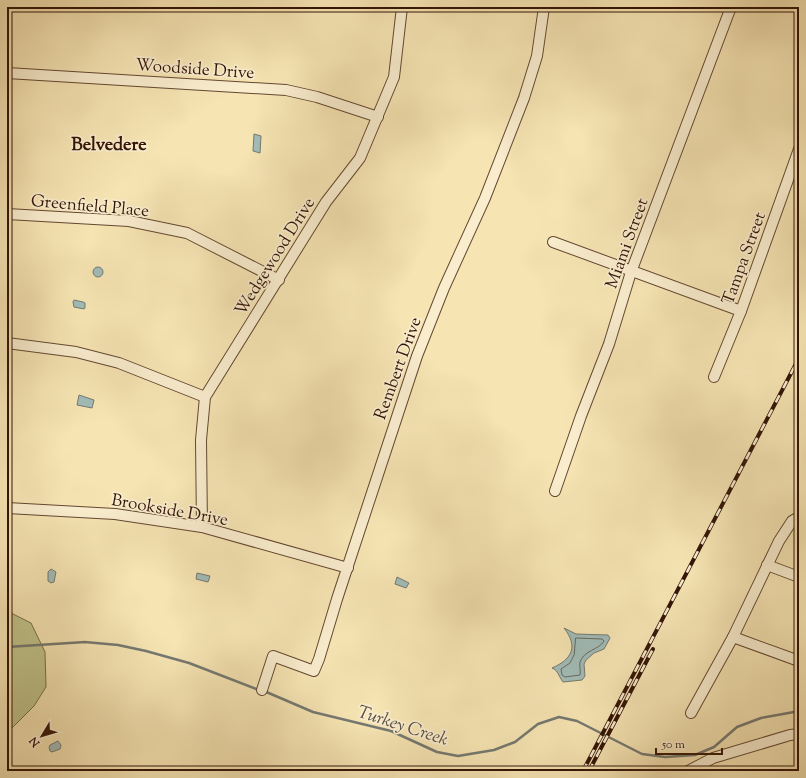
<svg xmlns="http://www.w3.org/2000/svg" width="806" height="778" font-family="'Sorts Mill Goudy',serif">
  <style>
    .green { fill: #c0c38a; stroke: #7a6c48 }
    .water { fill: #a1bcb8; stroke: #757971 }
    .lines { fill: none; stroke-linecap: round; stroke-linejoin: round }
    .shore { stroke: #6a685f; stroke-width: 1 }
    .stream { stroke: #757971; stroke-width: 2.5 }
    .street-casing { stroke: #644831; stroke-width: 12 }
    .street { stroke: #f9edce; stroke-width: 10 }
    .rail-casing { stroke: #331406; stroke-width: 4 }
    .rail { stroke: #f9edce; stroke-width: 2.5; stroke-dasharray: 8; stroke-linecap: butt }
    .labels { text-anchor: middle; stroke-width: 3.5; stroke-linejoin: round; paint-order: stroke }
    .street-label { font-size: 17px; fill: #331406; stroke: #f9edce }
    .neighbourhood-label { font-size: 18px; font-weight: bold; fill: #331406; stroke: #f9edce }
    .water-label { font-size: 18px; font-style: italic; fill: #5a4f44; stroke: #f9edce }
  </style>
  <rect width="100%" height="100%" fill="#f6e4b3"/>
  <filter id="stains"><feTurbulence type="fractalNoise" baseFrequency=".005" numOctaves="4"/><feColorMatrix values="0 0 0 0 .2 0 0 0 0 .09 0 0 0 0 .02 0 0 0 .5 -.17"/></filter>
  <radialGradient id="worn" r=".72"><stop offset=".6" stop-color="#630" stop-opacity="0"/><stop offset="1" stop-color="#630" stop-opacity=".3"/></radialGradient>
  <path class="green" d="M 7,611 L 31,623 L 45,652 L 46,687 L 34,706 L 7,733 Z"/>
  <g class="water">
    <path d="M 254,134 L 261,136 L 260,153 L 253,151 Z"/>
    <circle cx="98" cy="272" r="5"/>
    <path d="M 74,300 L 83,302 L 85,303 L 85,308 L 84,309 L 74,307 L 73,302 Z"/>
    <path d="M 79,395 L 94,400 L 92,408 L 77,405 Z"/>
    <path d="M 51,569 L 56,572 L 54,582 L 51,583 L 48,581 L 48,572 Z"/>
    <path d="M 197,573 L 210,576 L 208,582 L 196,579 Z"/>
    <path d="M 397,577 L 409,583 L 406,588 L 395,584 Z"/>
    <path d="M 564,628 L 576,634 L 608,635 L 610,638 L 604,649 L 594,653 L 586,660 L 584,664 L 585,676 L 582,680 L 563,682 C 559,677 558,670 552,668 C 573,659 578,646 564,628 Z"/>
    <path d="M 58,741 L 61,745 L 60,749 L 52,752 L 50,751 L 49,747 L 50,745 Z"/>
  </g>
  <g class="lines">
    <path class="shore" d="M 576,638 L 602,639 L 604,641 C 599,650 584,650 580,662 C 579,667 581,671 580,675 L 565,677 L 562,675 L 561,669 L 570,663 L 574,655 Z"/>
    <g class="stream">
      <path d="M 7,647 L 85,642 L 118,645 L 146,651 L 189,663 L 259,690"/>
      <path d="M 264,691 L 313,712 L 391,731 L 437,752 L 458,756 L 494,750 L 515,742 L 538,724 L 559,717 L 577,721 L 642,754 L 665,757 L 695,755 L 714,747 L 737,727 L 761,718 L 794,712 L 799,713"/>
    </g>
    <defs>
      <g id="street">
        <path d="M 7,73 L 286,90 L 317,97 L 378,117"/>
        <path d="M 7,214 L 129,221 L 187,233 L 279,280"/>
        <path d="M 553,242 L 741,311"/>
        <path d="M 7,343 L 76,352 L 119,363 L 205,397"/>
        <path d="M 714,377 L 741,311 L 799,149"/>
        <path d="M 555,491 L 581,416 L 609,344 L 631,272 L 731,7"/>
        <path d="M 7,508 L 115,514 L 202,527 L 348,568"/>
        <path d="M 202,527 L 201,440 L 205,397 L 326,202 L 360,158 L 394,77 L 402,7"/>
        <path d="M 767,565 L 799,577"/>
        <path d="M 733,637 L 799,661"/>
        <path d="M 262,690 L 273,656 L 314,671 L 319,659 L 337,599 L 417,356 L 444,288 L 485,198 L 524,98 L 537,56 L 544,7"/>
        <path d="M 691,713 L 733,637 L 779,541 L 792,521 L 799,517"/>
        <path d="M 688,771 L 713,758 L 790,735 L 799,734"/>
      </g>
    </defs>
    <use href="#street" class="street-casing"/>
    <use href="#street" class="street"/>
    <defs>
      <g id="rail">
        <path d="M 583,771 L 799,358"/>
        <path d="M 589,771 L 653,649"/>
      </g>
    </defs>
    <use href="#rail" class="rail-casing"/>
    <use href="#rail" class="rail"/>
  </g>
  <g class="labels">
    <g class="street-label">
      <text transform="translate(195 68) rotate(4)" y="6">Woodside Drive</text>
      <text transform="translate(90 205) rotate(5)" y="6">Greenfield Place</text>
      <text transform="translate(626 243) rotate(-70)" y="6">Miami Street</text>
      <text transform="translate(274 256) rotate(-58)" y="6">Wedgewood Drive</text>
      <text transform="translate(743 258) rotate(-70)" y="6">Tampa Street</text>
      <text transform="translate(397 368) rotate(-70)" y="6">Rembert Drive</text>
      <text transform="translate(170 509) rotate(10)" y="6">Brookside Drive</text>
    </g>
    <g class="neighbourhood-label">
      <text x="109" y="150">Belvedere</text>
    </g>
    <g class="water-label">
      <text transform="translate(403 725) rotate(18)" y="6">Turkey Creek</text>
    </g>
  </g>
  <rect width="806" height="778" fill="none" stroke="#f6e4b3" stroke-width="24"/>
  <rect x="8" y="8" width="790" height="762" fill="none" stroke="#331406" stroke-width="2"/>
  <rect x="12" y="12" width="782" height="754" fill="none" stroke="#331406"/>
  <g transform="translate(42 736) rotate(232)" stroke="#f9edce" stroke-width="3" paint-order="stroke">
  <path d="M0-3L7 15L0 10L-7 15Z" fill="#331406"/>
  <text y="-6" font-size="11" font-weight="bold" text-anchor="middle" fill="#331406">N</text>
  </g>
  <path d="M656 748v6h66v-6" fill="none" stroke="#331406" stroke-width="2"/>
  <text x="662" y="748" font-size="12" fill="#331406" stroke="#f9edce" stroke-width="3" paint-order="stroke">50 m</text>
  <rect width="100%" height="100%" filter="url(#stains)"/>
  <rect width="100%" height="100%" fill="url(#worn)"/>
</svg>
